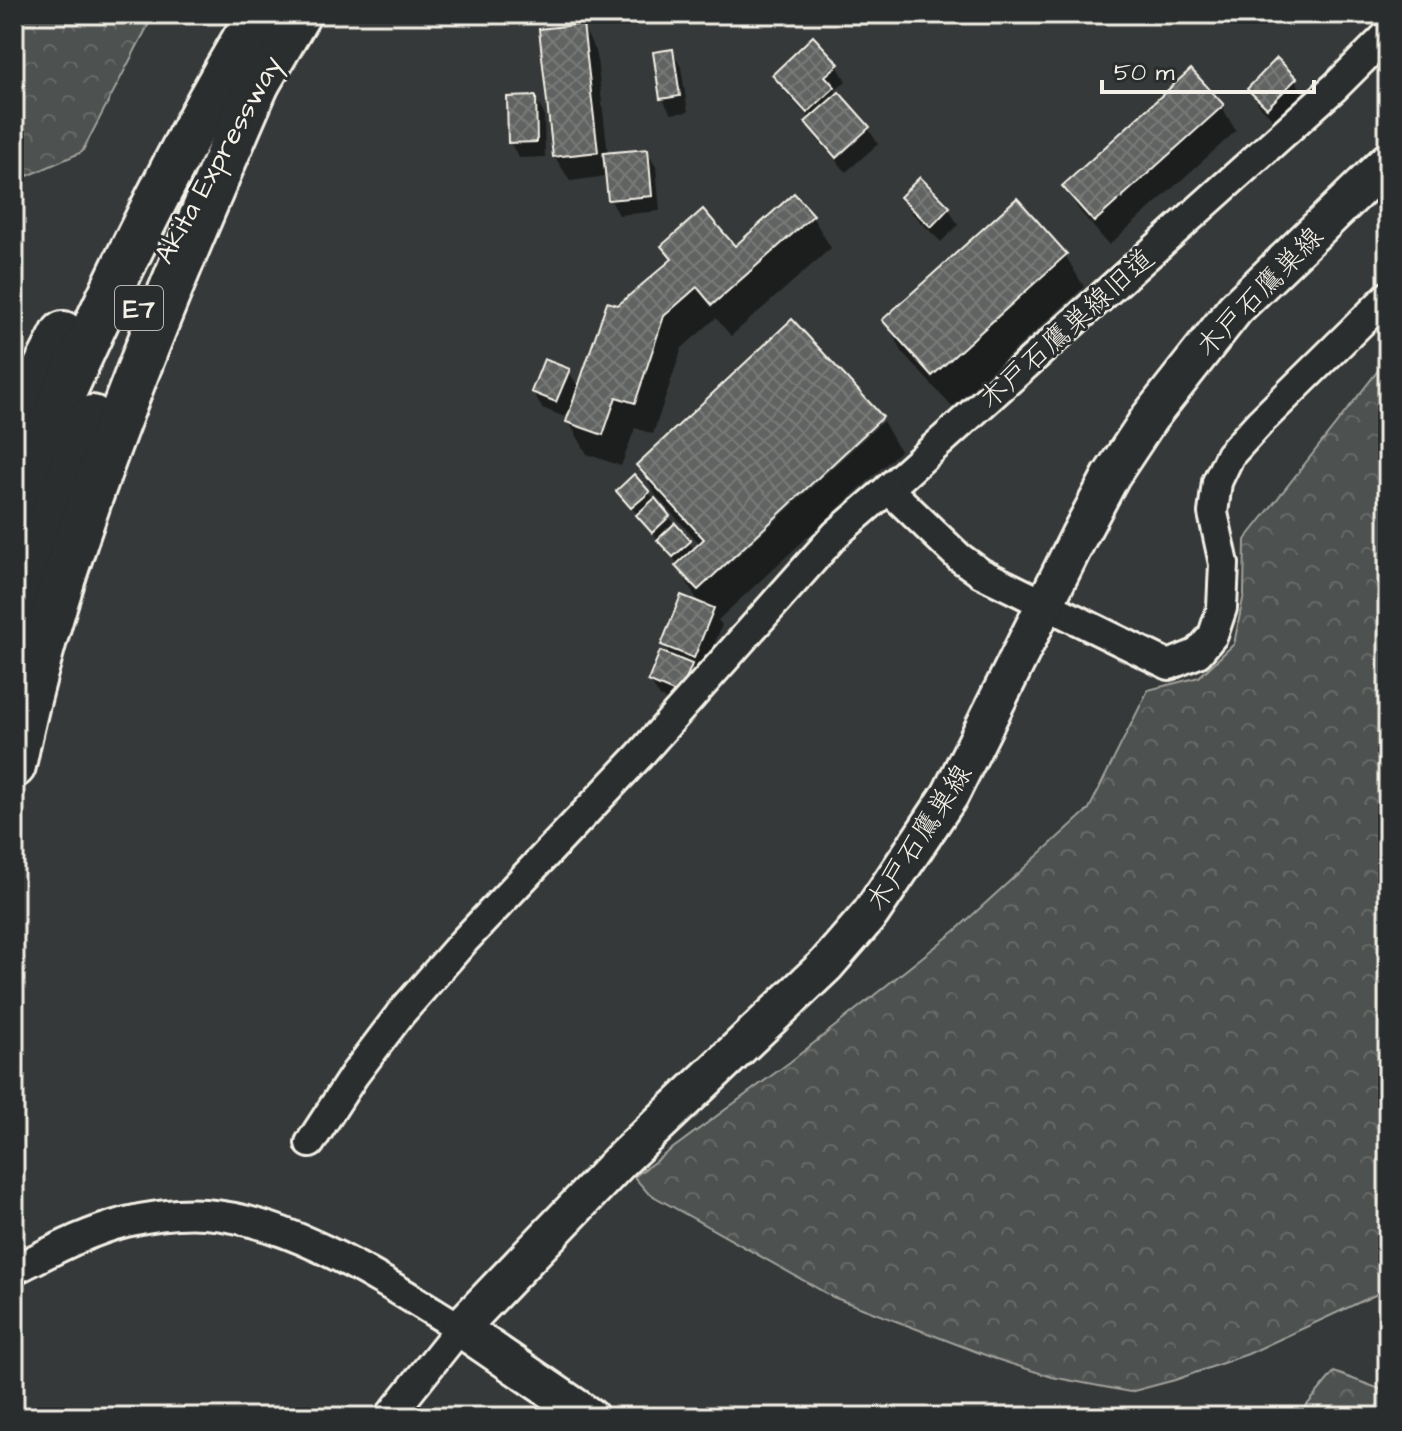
<svg xmlns="http://www.w3.org/2000/svg" width="1402" height="1431" font-family="'Architects Daughter','Klee One',sans-serif">
  <style>
    .forest { fill: url(#forest-crowns); stroke: #a1a19c; stroke-width: 2 }
    .shadow { fill: #0007 }
    .building { fill: url(#building-cross-hatch); stroke: #f4f1e8; stroke-width: 2 }
    .lines { fill: none; stroke-linecap: round; stroke-linejoin: round }
    .minor-casing { stroke: #f4f1e8; stroke-width: 34 }
    .major-casing { stroke: #f4f1e8; stroke-width: 42 }
    .highway-casing { stroke: #f4f1e8; stroke-width: 48 }
    .minor { stroke: #2a2d2e; stroke-width: 28 }
    .major { stroke: #2a2d2e; stroke-width: 36 }
    .highway { stroke: #2a2d2e; stroke-width: 42 }
    .labels { text-anchor: middle; stroke-width: 6; stroke-linejoin: round; paint-order: stroke }
    .shield { fill: #2a2d2e; stroke: #b7b6b0; stroke-width: 2 }
    .shield-label { font-size: 26px; font-weight: bold; fill: #f4f1e8 }
    .street-label { font-size: 28px; fill: #f4f1e8; stroke: #2a2d2e }
  </style>
  <defs>
    <pattern id="forest-crowns" width="20" height="18" patternUnits="userSpaceOnUse" patternTransform="scale(2)"><rect width="20" height="18" fill="#4e514f"/><path d="M2 6a3 3 0 1 1 6 0M12 15a3 3 0 1 1 6 0" fill="none" stroke="#686a68"/></pattern>
    <pattern id="building-cross-hatch" width="8" height="8" patternUnits="userSpaceOnUse" patternTransform="scale(2)"><rect width="8" height="8" fill="#616362"/><path d="M0 0l8 8M0 8l8-8" fill="none" stroke="#787a78"/></pattern>
  </defs>
  <rect width="100%" height="100%" fill="#363939"/>
  <filter id="ink" filterUnits="userSpaceOnUse"><feTurbulence type="fractalNoise" baseFrequency=".0125" numOctaves="2"/><feDisplacementMap in="SourceGraphic" scale="16" xChannelSelector="R" yChannelSelector="G"/><feConvolveMatrix kernelMatrix="1 2 1 2 8 2 1 2 1" color-interpolation-filters="sRGB"/></filter>
  <g filter="url(#ink)">
    <g class="forest">
      <path d="M 17,14 L 154,14 L 82,152 L 28,176 L 14,140 L 14,29 Z"/>
      <path d="M 1388,358 L 1388,1289 L 1248,1354 L 1175,1380 L 1130,1392 L 1052,1377 L 993,1358 L 833,1297 L 648,1193 L 634,1177 L 790,1062 L 955,931 L 1089,809 L 1148,690 L 1199,677 L 1234,644 L 1244,594 L 1245,540 Z"/>
      <path d="M 1334,1372 L 1388,1392 L 1388,1417 L 1298,1416 Z"/>
    </g>
    <g class="shadow">
      <path d="M 582,26 L 596,51 L 608,154 L 647,151 L 656,167 L 660,211 L 619,215 L 610,199 L 608,176 L 570,181 L 555,157 Z"/>
      <path d="M 672,51 L 681,67 L 688,112 L 671,114 L 662,98 Z"/>
      <path d="M 837,65 L 846,81 L 835,91 L 868,128 L 878,144 L 846,172 L 817,139 L 808,123 L 811,120 L 784,91 L 774,75 Z"/>
      <path d="M 1295,79 L 1304,95 L 1277,123 L 1259,105 L 1250,89 Z"/>
      <path d="M 535,98 L 544,114 L 545,157 L 519,158 L 510,142 Z"/>
      <path d="M 1222,107 L 1236,131 L 1109,245 L 1079,210 L 1065,186 Z"/>
      <path d="M 920,180 L 949,209 L 958,225 L 941,242 L 912,213 L 903,197 Z"/>
      <path d="M 812,216 L 831,248 L 731,336 L 716,318 L 682,348 L 653,434 L 635,428 L 621,466 L 587,454 L 569,422 L 577,398 L 574,397 L 565,417 L 542,408 L 533,392 L 568,370 L 580,390 L 619,307 L 672,261 L 663,247 L 735,248 Z"/>
      <path d="M 1065,255 L 1084,287 L 952,407 L 903,353 L 885,321 Z"/>
      <path d="M 792,322 L 719,573 L 883,421 L 900,451 L 718,620 L 722,625 L 703,673 L 693,669 L 700,682 L 689,710 L 660,697 L 650,681 L 671,658 L 664,645 L 703,606 L 696,598 L 678,566 L 679,565 L 618,491 L 649,493 L 695,550 L 701,545 L 657,497 L 639,465 Z"/>
    </g>
    <g class="building">
      <path d="M 583,24 L 598,152 L 553,157 L 539,29 Z"/>
      <path d="M 813,36 L 839,64 L 825,76 L 835,87 L 807,113 L 772,75 Z"/>
      <path d="M 673,49 L 680,96 L 660,99 L 653,52 Z"/>
      <path d="M 1277,58 L 1297,78 L 1267,108 L 1247,89 Z"/>
      <path d="M 1191,69 L 1224,105 L 1094,222 L 1062,186 Z"/>
      <path d="M 839,92 L 870,127 L 836,158 L 805,122 Z"/>
      <path d="M 536,96 L 537,142 L 508,143 L 507,97 Z"/>
      <path d="M 648,149 L 652,196 L 608,200 L 603,153 Z"/>
      <path d="M 920,177 L 950,207 L 931,227 L 900,197 Z"/>
      <path d="M 794,193 L 814,215 L 712,305 L 697,287 L 664,316 L 635,403 L 616,397 L 603,435 L 566,422 L 607,302 L 618,305 L 672,259 L 661,246 L 703,209 L 735,246 Z"/>
      <path d="M 1017,198 L 1067,254 L 932,376 L 882,320 Z"/>
      <path d="M 792,319 L 883,417 L 698,590 L 675,566 L 704,539 L 636,465 Z"/>
      <path d="M 544,359 L 570,369 L 556,402 L 531,392 Z"/>
      <path d="M 634,474 L 650,492 L 631,508 L 616,491 Z"/>
      <path d="M 655,498 L 670,516 L 652,533 L 636,515 Z"/>
      <path d="M 675,523 L 691,541 L 673,557 L 657,540 Z"/>
      <path d="M 681,595 L 714,608 L 694,658 L 661,645 Z"/>
      <path d="M 660,651 L 692,664 L 680,695 L 648,681 Z"/>
    </g>
    <g class="lines">
      <defs>
        <g id="minor">
          <path d="M 1388,34 L 1335,87 L 888,489 L 959,557 L 981,573 L 1169,665 L 1198,653 L 1213,635 L 1222,608 L 1224,564 L 1213,513 L 1217,482 L 1230,455 L 1260,422 L 1388,296"/>
          <path d="M 310,1143 L 354,1075 L 401,1013 L 464,941 L 639,756 L 836,534 L 888,489"/>
          <path d="M 14,1270 C 50,1252 86,1232 126,1222 C 152,1216 179,1212 205,1214 C 293,1220 386,1283 460,1328 L 389,1417"/>
        </g>
        <path id="major" d="M 590,1417 L 460,1328 L 620,1161 L 826,965 L 871,913 L 950,795 L 1079,536 L 1111,476 L 1150,417 L 1235,309 L 1388,161"/>
        <g id="highway">
          <path d="M 247,102 L 299,14"/>
          <path d="M 14,428 L 63,333"/>
          <path d="M 14,515 C 41,441 75,369 108,298 C 154,201 203,105 259,14"/>
          <path d="M 14,618 L 39,548 L 92,417"/>
          <path d="M 14,766 C 32,675 60,585 91,497 C 141,355 200,217 260,79"/>
        </g>
      </defs>
      <use href="#minor" class="minor-casing"/>
      <use href="#major" class="major-casing"/>
      <use href="#highway" class="highway-casing"/>
      <use href="#minor" class="minor"/>
      <use href="#major" class="major"/>
      <use href="#highway" class="highway"/>
    </g>
  </g>
  <g class="labels">
    <rect class="shield" x="115" y="286" width="48" height="44" rx="6"/>
    <g class="shield-label">
      <text x="139" y="317">E7</text>
    </g>
    <g class="street-label">
      <text transform="translate(217 159) rotate(-61)" y="10">Akita Expressway</text>
      <text transform="translate(1259 291) rotate(-46)" y="10">木戸石鷹巣線</text>
      <text transform="translate(1066 328) rotate(-42)" y="10">木戸石鷹巣線旧道</text>
      <text transform="translate(918 837) rotate(-57)" y="10">木戸石鷹巣線</text>
    </g>
  </g>
  <rect width="1402" height="1431" fill="none" stroke="#2a2d2e" stroke-width="48"/>
  <rect x="24" y="24" width="1354" height="1383" fill="none" stroke="#f4f1e8" stroke-width="3" filter="url(#ink)"/>
  <path d="M1102 80v12h212v-12" fill="none" stroke="#f4f1e8" stroke-width="4"/>
  <text x="1114" y="80" font-size="24" fill="#f4f1e8" stroke="#2a2d2e" stroke-width="6" paint-order="stroke">50 m</text>
</svg>
